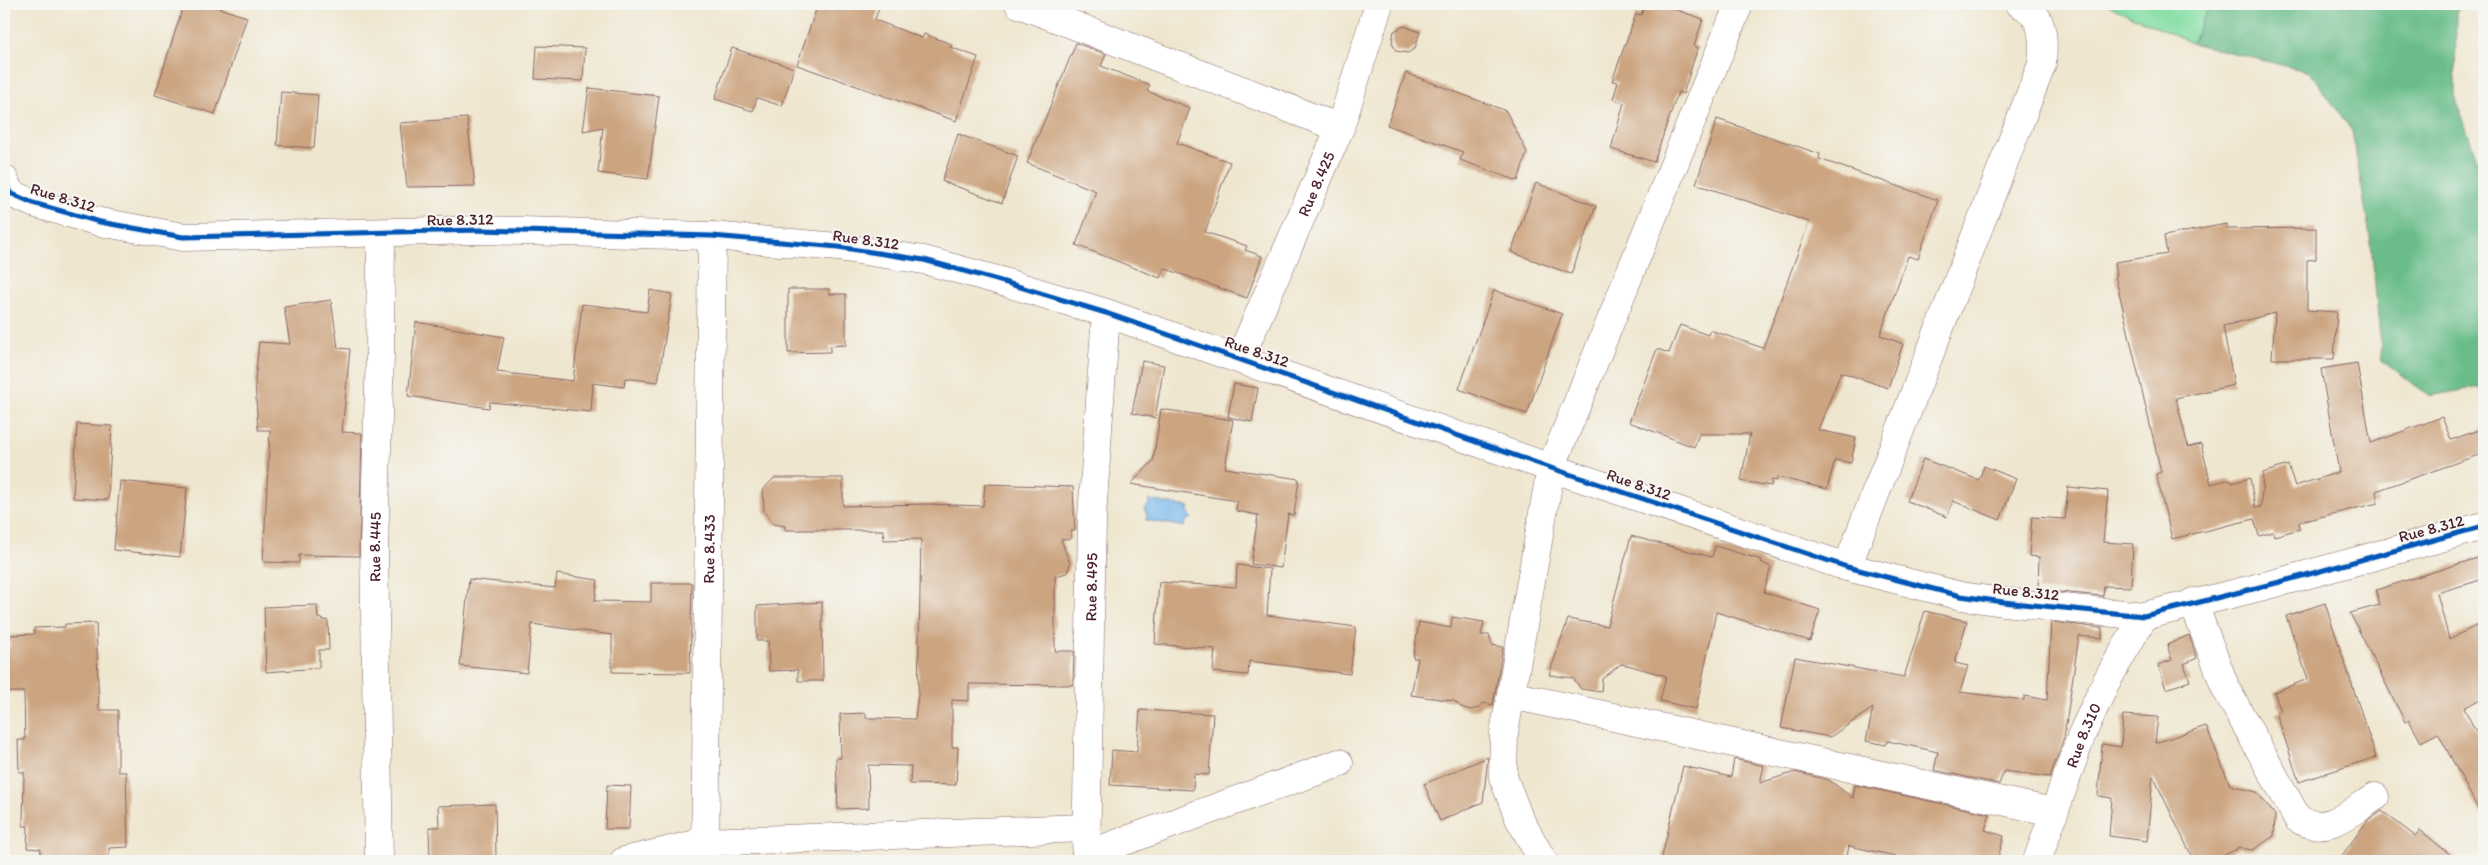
<svg xmlns="http://www.w3.org/2000/svg" width="2488" height="865" font-family="Itim,sans-serif">
  <style>
    .green { fill: #84dea4; stroke: #677e68 }
    .forest { fill: #6bbd8a; stroke: #5a6e5a }
    .water { fill: #77b8ec; stroke: #606c8c }
    .building { fill: #cca480 }
    .lines { fill: none; stroke-linecap: round; stroke-linejoin: round }
    .street-casing { stroke: #846564; stroke-width: 29 }
    .street { stroke: #fff; stroke-width: 28 }
    .cycleway-casing { stroke: #f6f6f2; stroke-width: 8 }
    .cycleway { stroke: #0057b8; stroke-width: 5 }
    .labels { text-anchor: middle; stroke-width: 4; stroke-linejoin: round; paint-order: stroke }
    .street-label { font-size: 16px; fill: #4a1f2b; stroke: #f6f6f2 }
  </style>
  <rect width="100%" height="100%" fill="#f6f6f2"/>
  <filter id="ink" filterUnits="userSpaceOnUse"><feTurbulence type="fractalNoise" baseFrequency=".02" numOctaves="2"/><feDisplacementMap in="SourceGraphic" scale="10" xChannelSelector="R" yChannelSelector="G"/><feConvolveMatrix kernelMatrix="1 2 1 2 8 2 1 2 1" color-interpolation-filters="sRGB"/></filter>
  <filter id="wash" filterUnits="userSpaceOnUse"><feTurbulence type="fractalNoise" baseFrequency=".0096" numOctaves="4" result="noise"/><feDisplacementMap in="SourceGraphic" scale="20" xChannelSelector="R" yChannelSelector="G"/><feGaussianBlur stdDeviation="1.12" result="paint"/><feColorMatrix in="noise" values="0 0 0 0 0 0 0 0 0 0 0 0 0 0 0 0 0 1.4 0 .05"/><feComposite in="paint" operator="in"/></filter>
  <g filter="url(#wash)">
    <rect width="100%" height="100%" fill="#efe6cf"/>
    <path class="green" d="M 2105,4 L 2210,4 L 2192,43 Z"/>
    <path class="forest" d="M 2210,4 L 2461,4 L 2456,13 L 2455,96 L 2484,179 L 2484,386 L 2430,396 L 2382,361 L 2371,242 L 2352,131 L 2310,72 L 2192,43 Z"/>
    <path class="water" d="M 1149,500 L 1189,507 L 1188,511 L 1192,518 L 1186,521 L 1185,527 L 1146,520 L 1147,515 L 1144,509 L 1149,505 Z"/>
    <g id="blocks">
      <g class="building">
        <path d="M 184,4 L 206,4 L 247,17 L 215,114 L 155,95 Z"/>
        <path d="M 818,4 L 880,4 L 875,20 L 922,38 L 924,34 L 952,44 L 950,47 L 978,57 L 956,121 L 797,65 Z"/>
        <path d="M 1645,4 L 1659,4 L 1703,19 L 1694,46 L 1698,47 L 1683,94 L 1678,92 L 1654,162 L 1611,149 L 1624,103 L 1613,99 L 1618,82 L 1612,81 L 1636,14 L 1641,15 Z"/>
        <path d="M 1404,26 L 1420,32 L 1415,48 L 1408,53 L 1396,51 L 1392,42 L 1394,31 Z"/>
        <path d="M 1076,43 L 1106,54 L 1101,66 L 1150,85 L 1147,91 L 1190,108 L 1177,143 L 1230,162 L 1205,232 L 1247,246 L 1245,250 L 1262,256 L 1247,298 L 1164,268 L 1160,278 L 1076,245 L 1096,191 L 1027,163 Z"/>
        <path d="M 537,46 L 585,48 L 583,81 L 535,79 Z"/>
        <path d="M 732,48 L 794,68 L 782,106 L 757,98 L 753,111 L 715,99 Z"/>
        <path d="M 1406,73 L 1506,111 L 1527,152 L 1518,181 L 1460,160 L 1463,152 L 1387,125 Z"/>
        <path d="M 589,88 L 659,96 L 648,179 L 598,173 L 603,127 L 583,131 Z"/>
        <path d="M 281,92 L 318,95 L 314,148 L 277,145 Z"/>
        <path d="M 467,118 L 475,186 L 407,187 L 400,123 Z"/>
        <path d="M 1717,119 L 1820,154 L 1819,159 L 1938,200 L 1918,259 L 1908,256 L 1880,335 L 1903,344 L 1888,388 L 1841,372 L 1818,430 L 1856,438 L 1851,463 L 1835,460 L 1827,489 L 1777,477 L 1777,481 L 1772,480 L 1771,486 L 1741,481 L 1750,434 L 1699,434 L 1694,447 L 1629,422 L 1657,349 L 1669,353 L 1680,325 L 1708,335 L 1710,330 L 1763,348 L 1809,222 L 1696,184 Z"/>
        <path d="M 958,134 L 1018,156 L 1002,203 L 942,181 Z"/>
        <path d="M 1536,183 L 1596,206 L 1571,274 L 1511,252 Z"/>
        <path d="M 2226,224 L 2227,229 L 2316,228 L 2316,259 L 2307,260 L 2307,310 L 2337,312 L 2334,359 L 2272,359 L 2275,313 L 2223,326 L 2234,385 L 2176,398 L 2188,447 L 2201,444 L 2211,484 L 2231,479 L 2232,483 L 2250,478 L 2255,507 L 2261,507 L 2263,473 L 2288,465 L 2295,486 L 2339,472 L 2321,369 L 2357,363 L 2371,443 L 2442,417 L 2451,440 L 2484,428 L 2484,453 L 2376,491 L 2378,503 L 2299,522 L 2300,529 L 2274,536 L 2273,532 L 2259,536 L 2254,519 L 2172,539 L 2156,474 L 2161,472 L 2115,275 L 2117,275 L 2115,262 L 2167,254 L 2164,236 Z"/>
        <path d="M 788,289 L 829,289 L 829,294 L 846,294 L 846,345 L 830,346 L 830,352 L 788,353 Z"/>
        <path d="M 650,290 L 672,294 L 658,382 L 625,378 L 624,387 L 593,383 L 591,412 L 490,402 L 489,408 L 408,396 L 416,322 L 504,337 L 497,372 L 573,381 L 582,304 L 647,312 Z"/>
        <path d="M 1494,290 L 1562,314 L 1527,414 L 1459,389 Z"/>
        <path d="M 331,300 L 338,348 L 350,349 L 342,432 L 362,433 L 359,556 L 299,555 L 299,563 L 263,562 L 270,430 L 258,430 L 255,381 L 259,342 L 290,344 L 284,307 Z"/>
        <path d="M 1142,361 L 1164,365 L 1155,418 L 1132,413 Z"/>
        <path d="M 1234,384 L 1258,388 L 1252,422 L 1228,417 Z"/>
        <path d="M 1161,409 L 1233,420 L 1225,468 L 1299,479 L 1294,515 L 1288,514 L 1281,568 L 1251,564 L 1258,515 L 1236,511 L 1237,501 L 1131,484 L 1153,461 Z"/>
        <path d="M 77,424 L 112,426 L 108,500 L 73,498 Z"/>
        <path d="M 1923,459 L 1979,480 L 1984,466 L 2016,479 L 2000,520 L 1953,501 L 1947,517 L 1907,501 Z"/>
        <path d="M 774,478 L 843,478 L 843,506 L 927,504 L 983,506 L 985,484 L 1073,487 L 1075,531 L 1071,531 L 1071,539 L 1061,539 L 1070,564 L 1067,573 L 1055,576 L 1055,651 L 1074,651 L 1073,685 L 969,684 L 969,701 L 952,700 L 952,747 L 958,747 L 956,785 L 910,784 L 911,766 L 868,765 L 869,808 L 838,809 L 836,758 L 841,758 L 840,714 L 866,713 L 866,718 L 915,719 L 918,695 L 921,539 L 884,540 L 883,530 L 785,530 L 785,526 L 773,524 L 764,511 L 763,490 Z"/>
        <path d="M 120,481 L 187,488 L 180,557 L 114,550 Z"/>
        <path d="M 2068,487 L 2108,491 L 2103,542 L 2133,544 L 2131,587 L 2104,586 L 2103,596 L 2038,590 L 2039,557 L 2029,556 L 2032,517 L 2065,519 Z"/>
        <path d="M 1631,536 L 1712,557 L 1715,546 L 1762,560 L 1761,562 L 1771,567 L 1764,592 L 1820,610 L 1810,641 L 1716,612 L 1696,709 L 1660,701 L 1666,676 L 1631,666 L 1621,664 L 1602,679 L 1601,692 L 1581,689 L 1573,678 L 1549,675 L 1568,619 L 1607,626 Z"/>
        <path d="M 2484,556 L 2484,579 L 2437,593 L 2449,639 L 2484,622 L 2484,697 L 2464,708 L 2484,748 L 2484,820 L 2438,733 L 2421,742 L 2409,720 L 2405,722 L 2350,613 L 2380,605 L 2376,590 Z"/>
        <path d="M 1237,565 L 1270,569 L 1267,615 L 1356,627 L 1350,674 L 1249,661 L 1248,675 L 1213,672 L 1215,649 L 1155,644 L 1159,582 L 1236,587 Z"/>
        <path d="M 557,574 L 598,580 L 595,601 L 651,602 L 651,583 L 692,583 L 690,673 L 612,672 L 612,635 L 532,624 L 527,673 L 460,666 L 469,579 L 555,588 Z"/>
        <path d="M 822,602 L 823,681 L 798,681 L 798,670 L 769,671 L 768,641 L 757,641 L 757,606 Z"/>
        <path d="M 2325,603 L 2376,757 L 2299,782 L 2276,712 L 2281,711 L 2274,692 L 2308,679 L 2286,616 Z"/>
        <path d="M 317,605 L 318,618 L 328,621 L 329,650 L 319,650 L 319,668 L 266,672 L 264,607 Z"/>
        <path d="M 1925,611 L 1967,621 L 1955,663 L 1968,666 L 1960,692 L 2024,700 L 2024,696 L 2047,700 L 2051,622 L 2102,628 L 2102,638 L 2079,636 L 2064,737 L 2050,777 L 2004,771 L 1999,784 L 1934,770 L 1938,752 L 1888,741 L 1886,745 L 1866,741 L 1873,708 L 1830,737 L 1781,728 L 1795,657 L 1904,677 Z"/>
        <path d="M 1452,617 L 1484,622 L 1481,635 L 1489,635 L 1492,645 L 1503,647 L 1493,705 L 1483,703 L 1479,708 L 1471,710 L 1461,707 L 1454,701 L 1411,695 L 1418,658 L 1413,658 L 1419,622 L 1451,628 Z"/>
        <path d="M 96,623 L 99,710 L 118,710 L 118,772 L 126,772 L 128,847 L 109,848 L 109,861 L 40,861 L 41,849 L 27,848 L 28,826 L 23,826 L 24,772 L 19,772 L 18,740 L 25,740 L 24,692 L 4,692 L 4,648 L 10,648 L 10,635 L 34,634 L 34,628 L 65,627 L 65,624 Z"/>
        <path d="M 2189,635 L 2197,658 L 2184,664 L 2190,681 L 2166,689 L 2158,665 L 2172,660 L 2167,645 Z"/>
        <path d="M 1140,710 L 1213,714 L 1209,775 L 1194,774 L 1193,790 L 1110,785 L 1112,750 L 1137,752 Z"/>
        <path d="M 2123,715 L 2158,717 L 2155,743 L 2206,726 L 2230,785 L 2257,792 L 2275,815 L 2274,836 L 2253,850 L 2239,848 L 2212,861 L 2194,861 L 2153,776 L 2147,841 L 2109,836 L 2112,798 L 2098,796 L 2102,744 L 2121,747 Z"/>
        <path d="M 1488,757 L 1483,802 L 1440,821 L 1424,784 Z"/>
        <path d="M 1734,759 L 1764,766 L 1760,783 L 1795,772 L 1829,780 L 1853,798 L 1855,785 L 1990,814 L 1985,830 L 2004,836 L 1997,861 L 1896,861 L 1896,856 L 1849,846 L 1846,861 L 1661,861 L 1683,766 L 1731,777 Z"/>
        <path d="M 607,785 L 631,786 L 629,829 L 605,829 Z"/>
        <path d="M 495,804 L 496,859 L 430,861 L 429,827 L 439,827 L 438,806 Z"/>
        <path d="M 2382,811 L 2415,836 L 2420,830 L 2458,861 L 2338,861 L 2367,821 Z"/>
      </g>
    </g>
  </g>
  <g filter="url(#ink)">
    <use href="#blocks" fill-opacity="0" stroke="#846564" stroke-width="1"/>
    <g class="lines">
      <defs>
        <g id="street">
          <path d="M 1019,4 L 1340,128"/>
          <path d="M 4,179 L 10,193 L 33,203 L 100,222 L 183,237 L 480,230 L 712,236 L 838,247 L 924,260 L 997,280 L 1106,313 L 1551,468 L 1847,567 L 1961,596 L 2003,602 L 2144,616 L 2280,582 L 2484,526"/>
          <path id="s1" d="M 1240,358 L 1340,128 L 1379,4"/>
          <path d="M 1847,567 L 2042,64 C 2044,41 2045,14 2020,4"/>
          <path d="M 2193,602 L 2226,689 L 2298,819 C 2327,836 2351,812 2375,797"/>
          <path d="M 1511,695 L 2053,812"/>
          <path d="M 1086,855 L 1339,763"/>
          <path id="s2" d="M 379,861 L 374,545 L 380,354 L 381,233"/>
          <path d="M 624,861 L 704,842 L 1086,828"/>
          <path id="s3" d="M 705,861 L 712,236"/>
          <path id="s4" d="M 1086,861 L 1092,517 L 1106,313"/>
          <path d="M 1543,861 L 1519,818 L 1503,777 L 1504,733 L 1551,468 L 1739,4"/>
          <path id="s5" d="M 2037,861 L 2082,734 L 2106,682 L 2144,616"/>
        </g>
      </defs>
      <use href="#street" class="street-casing"/>
      <use href="#street" class="street"/>
      <defs>
        <path id="cycleway" d="M 4,179 L 10,193 L 33,203 L 100,222 L 183,237 L 480,230 L 712,236 L 838,247 L 924,260 L 997,280 L 1106,313 L 1551,468 L 1847,567 L 1961,596 L 2003,602 L 2144,616 L 2280,582 L 2484,526"/>
      </defs>
      <use href="#cycleway" class="cycleway-casing"/>
      <use href="#cycleway" class="cycleway"/>
    </g>
  </g>
  <g class="labels">
    <g class="street-label">
      <text dy="6" stroke="none"><textPath href="#s1" startOffset="190">Rue 8.425</textPath></text>
      <text transform="translate(63 197) rotate(17)" y="6">Rue 8.312</text>
      <text transform="translate(460 219) rotate(-1)" y="6">Rue 8.312</text>
      <text transform="translate(866 239) rotate(8)" y="6">Rue 8.312</text>
      <text transform="translate(1257 351) rotate(19)" y="6">Rue 8.312</text>
      <text transform="translate(1639 484) rotate(19)" y="6">Rue 8.312</text>
      <text transform="translate(2431 528) rotate(-15)" y="6">Rue 8.312</text>
      <text dy="6" stroke="none"><textPath href="#s2" startOffset="314">Rue 8.445</textPath></text>
      <text dy="6" stroke="none"><textPath href="#s3" startOffset="312">Rue 8.433</textPath></text>
      <text dy="6" stroke="none"><textPath href="#s4" startOffset="274">Rue 8.495</textPath></text>
      <text transform="translate(2026 591) rotate(6)" y="6">Rue 8.312</text>
      <text dy="6" stroke="none"><textPath href="#s5" startOffset="134">Rue 8.310</textPath></text>
    </g>
  </g>
  <rect width="2488" height="865" fill="none" stroke="#f6f6f2" stroke-width="20"/>
</svg>
